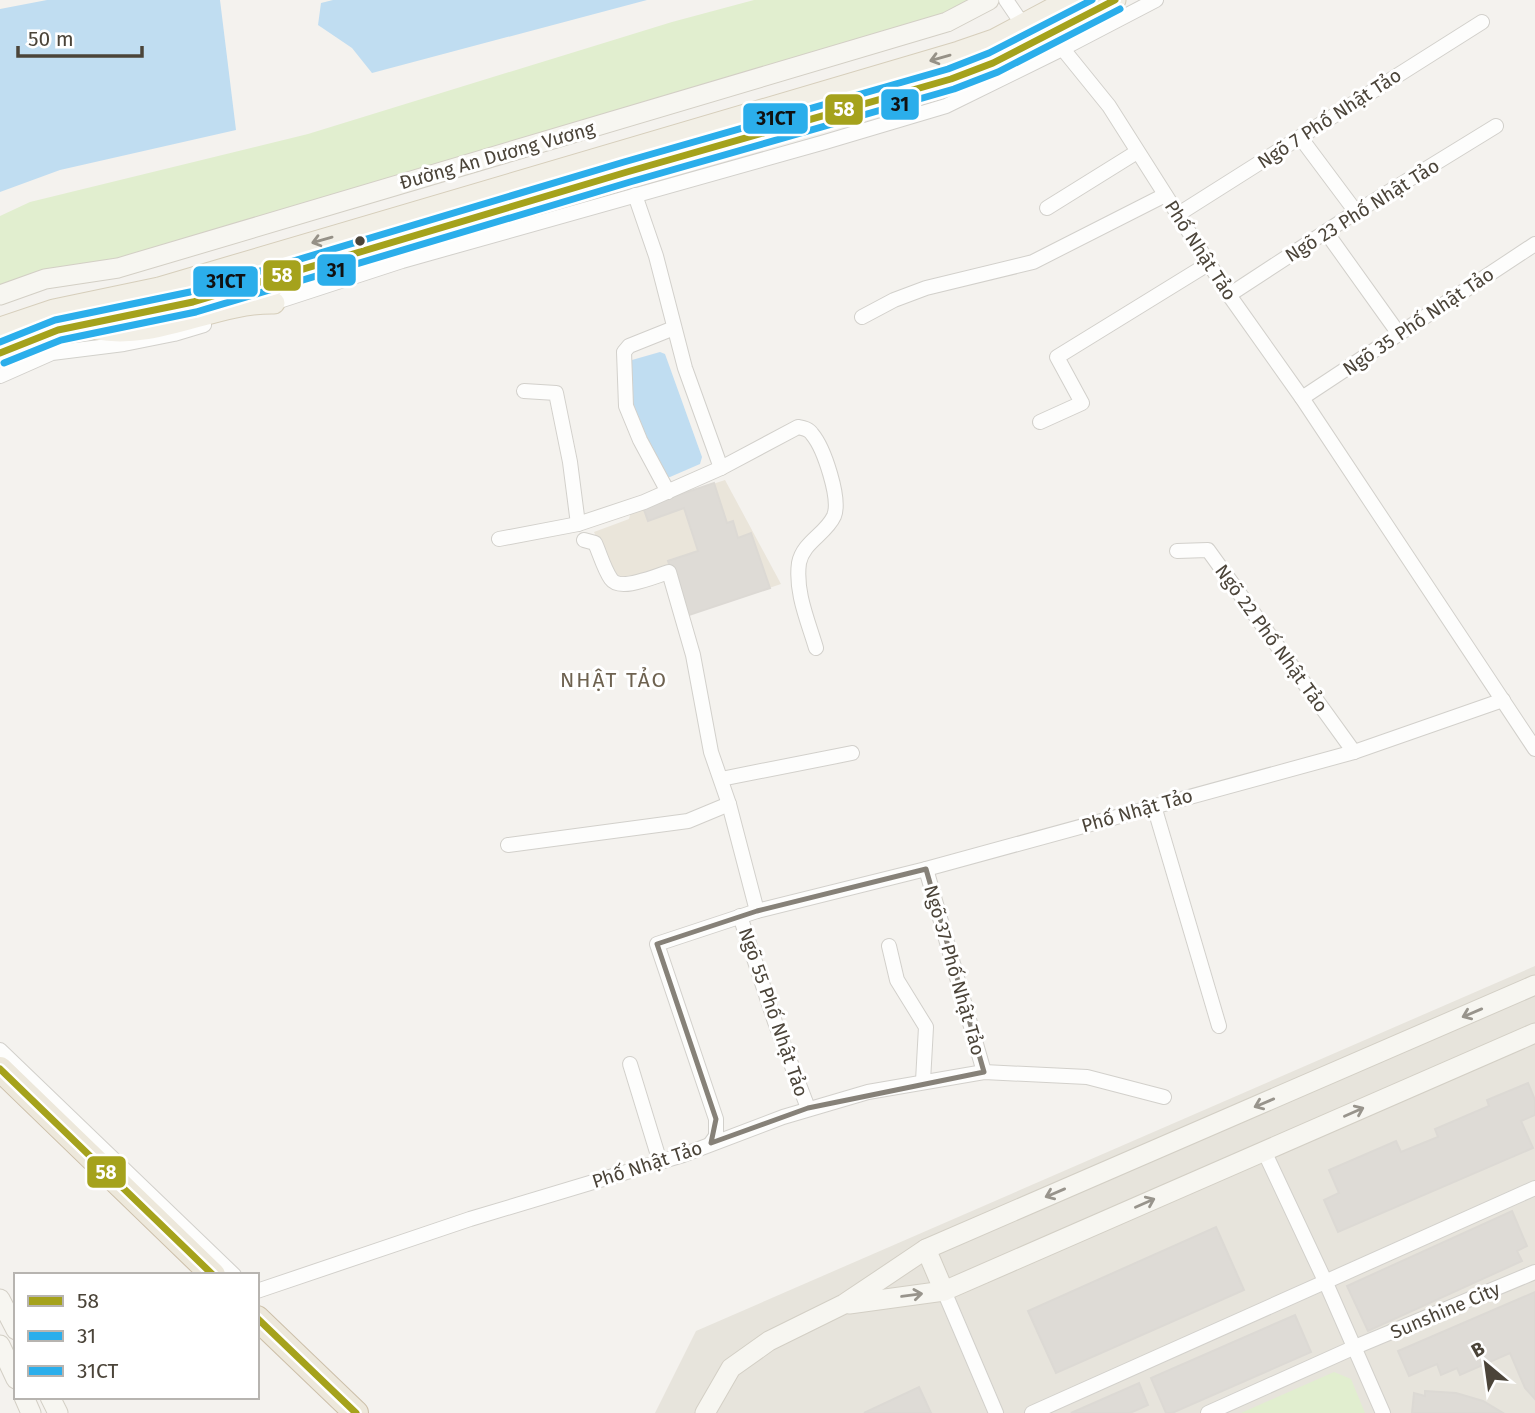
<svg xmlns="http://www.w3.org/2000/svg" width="1535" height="1413" font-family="'Fira Sans',sans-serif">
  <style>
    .residential { fill: #e7e4dc }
    .education { fill: #eae5da }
    .green { fill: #e1eecf }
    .water { fill: #c0ddf1 }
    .building { fill: #dedbd6; stroke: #dcd9d4; stroke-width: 2 }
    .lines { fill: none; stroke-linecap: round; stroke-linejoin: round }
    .street-casing { stroke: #d2d0cb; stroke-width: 16 }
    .secondary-casing { stroke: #d3cfc5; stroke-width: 21 }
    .primary-casing { stroke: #d6cebb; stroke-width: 23 }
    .highway-casing { stroke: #ccbfa9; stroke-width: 26 }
    .street { stroke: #fdfdfc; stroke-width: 14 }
    .secondary { stroke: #f7f6f1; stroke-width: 19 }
    .primary { stroke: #f2efe6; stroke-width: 21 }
    .highway { stroke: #ede8db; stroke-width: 24 }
    .bus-1-casing { stroke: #fff; stroke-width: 12 }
    .bus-2-casing { stroke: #fff; stroke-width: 12 }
    .bus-3-casing { stroke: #fff; stroke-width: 12 }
    .bus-1 { stroke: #a5a21c; stroke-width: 7 }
    .bus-2 { stroke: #2baeeb; stroke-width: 7 }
    .bus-3 { stroke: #2baeeb; stroke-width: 7 }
    .oneway { stroke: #969187 }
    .oneway2 { stroke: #98948c }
    .marked { fill: none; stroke: #868178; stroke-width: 5; stroke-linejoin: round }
    .bus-dot { fill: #4b4439; stroke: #fff; stroke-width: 2.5 }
    .labels { text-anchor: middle; stroke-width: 6; stroke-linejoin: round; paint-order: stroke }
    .street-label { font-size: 19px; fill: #4b4439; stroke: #fff }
    .neighbourhood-label { font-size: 21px; letter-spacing: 2px; fill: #6e6250; stroke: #fff }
    .line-badge { stroke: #fff; stroke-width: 2.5 }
    .badge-label { font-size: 19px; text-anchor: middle; font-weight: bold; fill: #fff }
    .pale-badge-label { font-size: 19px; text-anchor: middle; font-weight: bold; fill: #111 }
  </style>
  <rect width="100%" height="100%" fill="#f4f2ee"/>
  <path class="residential" d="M 1535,966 L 1535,1413 L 655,1413 L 696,1331 Z"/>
  <path class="education" d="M 725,480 L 781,584 L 686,616 L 670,567 L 623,582 L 613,575 L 594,532 L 629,519 L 631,511 Z"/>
  <g class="green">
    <path d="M 754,0 L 989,0 L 0,295 L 0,216 L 30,202 L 308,134 L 672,22 Z"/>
    <path d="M 1334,1372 L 1351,1379 L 1365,1413 L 1241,1413 Z"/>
  </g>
  <g class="water">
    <path d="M 47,0 L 220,0 L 236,130 L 60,170 L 0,192 L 0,9 Z"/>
    <path d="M 333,0 L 647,0 L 372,73 L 352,48 L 318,25 L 321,3 Z"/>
    <path d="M 660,352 L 665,354 L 702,457 L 700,464 L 670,477 L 664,477 C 649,443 619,398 632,360 Z"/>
  </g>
  <g class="building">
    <path d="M 714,483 L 727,523 L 733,521 L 738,538 L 751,533 L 770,588 L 686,616 L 668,561 L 698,551 L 684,508 L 648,521 L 643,507 Z"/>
    <path d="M 1528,1083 L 1535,1100 L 1535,1115 L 1521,1121 L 1533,1148 L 1338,1232 L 1324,1200 L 1339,1193 L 1329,1170 L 1396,1141 L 1401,1152 L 1438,1137 L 1435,1129 L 1489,1106 L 1487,1100 Z"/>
    <path d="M 1512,1211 L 1527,1246 L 1517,1251 L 1522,1261 L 1368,1331 L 1347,1286 Z"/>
    <path d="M 1216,1227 L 1244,1290 L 1056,1373 L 1028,1311 Z"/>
    <path d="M 1535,1292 L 1535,1399 L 1525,1388 L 1510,1353 L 1460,1375 L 1457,1368 L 1441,1375 L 1437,1364 L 1409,1376 L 1398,1351 Z"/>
    <path d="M 1295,1315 L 1311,1352 L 1172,1413 L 1166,1413 L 1151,1378 Z"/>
    <path d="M 1139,1383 L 1148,1405 L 1130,1413 L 1071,1413 Z"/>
    <path d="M 919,1387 L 931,1413 L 864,1413 Z"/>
    <path d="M 1425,1391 L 1456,1393 L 1483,1401 L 1503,1413 L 1412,1413 L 1414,1393 L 1425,1396 Z"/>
  </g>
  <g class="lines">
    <defs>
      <g id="street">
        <path d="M 1006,0 L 1023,25"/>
        <path d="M 1058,43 L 1109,106 L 1229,295 L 1302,398 L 1535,749"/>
        <path d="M 1300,137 L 1356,212"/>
        <path d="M 1047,208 L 1137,152"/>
        <path d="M 1177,215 L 1482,22"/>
        <path d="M 1326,232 L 1399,334"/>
        <path d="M 1229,295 L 1356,212 L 1496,126"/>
        <path d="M 267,305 L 402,261 L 825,142 L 946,106 L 1062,49 L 1156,0"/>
        <path d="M 862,317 L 894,300 L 926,288 L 1033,262 L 1165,195"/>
        <path d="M 0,376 L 52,353 L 124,344 L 174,334 L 204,325"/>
        <path d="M 524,391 L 556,393 L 570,462 L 578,524"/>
        <path d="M 1302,398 L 1535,244"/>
        <path d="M 1040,422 L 1082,403 L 1057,357 L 1208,264"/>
        <path d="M 721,468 L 798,427 C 804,428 809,429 812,434 C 824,448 841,499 834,516 C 826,534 803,542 799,563 C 795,592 808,621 816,648"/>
        <path d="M 668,492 L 640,440 L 626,406 L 624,352 L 629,346 L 674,328"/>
        <path d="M 499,539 L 578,524 L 644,502 L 721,468 L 685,368 L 656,256 L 635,195"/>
        <path d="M 584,540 L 595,543 C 600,554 604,569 611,579 C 620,592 655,576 669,572 L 693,655 L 711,752 L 729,804 L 757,911"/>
        <path d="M 1177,551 L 1208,550 L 1354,752"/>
        <path d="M 721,779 L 852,753"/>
        <path d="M 1154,806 L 1219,1026"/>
        <path d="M 508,845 L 688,821 L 729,804"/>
        <path d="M 926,869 L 984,1072"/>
        <path d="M 740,916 L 775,1022 L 808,1108"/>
        <path d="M 889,946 L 897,980 L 926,1027 L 923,1081"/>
        <path d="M 0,1050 L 234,1275"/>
        <path d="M 630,1064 L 660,1162"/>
        <path d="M 711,1143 L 716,1136 L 716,1119 L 657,944 L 757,911 L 926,869 L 1354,752 L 1503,700"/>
        <path d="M 1264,1151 L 1326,1283 L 1383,1413"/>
        <path d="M 257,1291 L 470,1219 L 683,1155 L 783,1117 L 868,1092 L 984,1072 L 1087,1077 L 1164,1097"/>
        <path d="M 944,1291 L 996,1413"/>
        <path d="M 1032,1413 L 1535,1188"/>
        <path d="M 1208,1413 L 1355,1347 L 1535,1272"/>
      </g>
      <g id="secondary">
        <path d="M 0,295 L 45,279 L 118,268 L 947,22 L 989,0"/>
        <path d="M 926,1249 L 944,1291"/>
        <path d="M 0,1299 L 16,1330"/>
        <path d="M 849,1304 L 944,1291 L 1535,1033"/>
        <path d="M 0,1345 L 16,1379"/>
        <path d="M 24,1397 L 31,1413"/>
        <path d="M 50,1397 L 58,1413"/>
        <path d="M 705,1413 L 731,1368 L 769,1341 L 844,1304 L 926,1249 L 1535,985"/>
      </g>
      <g id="primary">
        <path d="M 0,328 L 54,310 L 159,288 L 959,52 L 994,40 L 1069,0"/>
        <path d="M 97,329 C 158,340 214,302 274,303"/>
        <path d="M 0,353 L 58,330 L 193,302 L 627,172 L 951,79 L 993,63 L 1115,0"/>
      </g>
      <g id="highway">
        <path d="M 0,1069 L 213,1275"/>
        <path d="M 257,1318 L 356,1413"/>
      </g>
    </defs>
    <use href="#street" class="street-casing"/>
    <use href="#secondary" class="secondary-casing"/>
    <use href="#primary" class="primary-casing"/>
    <use href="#highway" class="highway-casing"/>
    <use href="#street" class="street"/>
    <use href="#secondary" class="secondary"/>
    <use href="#primary" class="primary"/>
    <use href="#highway" class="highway"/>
    <defs>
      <g id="bus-1">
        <path d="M 0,353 L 58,330 L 193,302 L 627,172 L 951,79 L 993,63 L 1115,0"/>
        <path d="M 0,1069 L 213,1275"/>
        <path d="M 257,1318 L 356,1413"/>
      </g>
      <path id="bus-2" d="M 4,363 L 61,340 L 196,312 L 630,182 L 954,89 L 998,72 L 1120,9"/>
      <path id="bus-3" d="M 0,342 L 55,320 L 190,292 L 624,162 L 948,69 L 989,53 L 1092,0"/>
    </defs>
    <use href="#bus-1" class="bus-1-casing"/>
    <use href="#bus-2" class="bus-2-casing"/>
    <use href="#bus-3" class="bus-3-casing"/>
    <use href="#bus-1" class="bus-1"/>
    <use href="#bus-2" class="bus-2"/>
    <use href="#bus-3" class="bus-3"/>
  </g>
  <defs><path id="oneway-shaft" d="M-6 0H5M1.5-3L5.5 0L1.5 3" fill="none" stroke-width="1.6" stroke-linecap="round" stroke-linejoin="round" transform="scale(1.75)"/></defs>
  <g class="oneway">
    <use href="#oneway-shaft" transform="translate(940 58) rotate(164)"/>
    <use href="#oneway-shaft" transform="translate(322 240) rotate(164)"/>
  </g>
  <g class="oneway2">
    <use href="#oneway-shaft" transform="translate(1472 1013) rotate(157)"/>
    <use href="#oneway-shaft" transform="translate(1264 1103) rotate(157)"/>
    <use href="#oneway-shaft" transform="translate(1354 1112) rotate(-24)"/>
    <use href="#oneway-shaft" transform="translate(1055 1193) rotate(157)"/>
    <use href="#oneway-shaft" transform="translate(1145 1203) rotate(-24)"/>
    <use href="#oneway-shaft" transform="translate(912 1295) rotate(-8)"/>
  </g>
  <path class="marked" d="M 926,869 L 984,1072 L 808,1108 L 711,1143 L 716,1119 L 657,944 L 757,911 Z"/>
  <circle class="bus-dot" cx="360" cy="241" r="6"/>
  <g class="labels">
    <g class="street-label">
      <text transform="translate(1329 118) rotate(-33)" y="7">Ngõ 7 Phố Nhật Tảo</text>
      <text transform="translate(497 155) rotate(-16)" y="7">Đường An Dương Vương</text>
      <text transform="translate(1362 210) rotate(-32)" y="7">Ngõ 23 Phố Nhật Tảo</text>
      <text transform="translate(1201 250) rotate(57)" y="7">Phố Nhật Tảo</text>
      <text transform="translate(1418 321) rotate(-34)" y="7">Ngõ 35 Phố Nhật Tảo</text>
      <text transform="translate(1272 638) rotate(54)" y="7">Ngõ 22 Phố Nhật Tảo</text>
      <text transform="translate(1137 810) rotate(-16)" y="7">Phố Nhật Tảo</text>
      <text transform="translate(955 970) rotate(74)" y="7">Ngõ 37 Phố Nhật Tảo</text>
      <text transform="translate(774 1012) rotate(71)" y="7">Ngõ 55 Phố Nhật Tảo</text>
      <text transform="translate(647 1164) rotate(-18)" y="7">Phố Nhật Tảo</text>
      <text transform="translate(1445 1310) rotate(-23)" y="7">Sunshine City</text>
    </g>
    <g class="neighbourhood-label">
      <text x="614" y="687">NHẬT TẢO</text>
    </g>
  </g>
  <g class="line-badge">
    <rect x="880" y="88" width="40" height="33" rx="7" fill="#2baeeb"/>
    <rect x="824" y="93" width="40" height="33" rx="7" fill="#a5a21c"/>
    <rect x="742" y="102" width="67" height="33" rx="7" fill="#2baeeb"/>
    <rect x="316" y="253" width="41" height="34" rx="7" fill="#2baeeb"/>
    <rect x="262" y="259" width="40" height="33" rx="7" fill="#a5a21c"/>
    <rect x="192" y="265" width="67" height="33" rx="7" fill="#2baeeb"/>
    <rect x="86" y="1155" width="41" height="34" rx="7" fill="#a5a21c"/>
  </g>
  <g class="badge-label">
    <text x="844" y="116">58</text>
    <text x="282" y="282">58</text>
    <text x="106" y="1179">58</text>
  </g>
  <g class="pale-badge-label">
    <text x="900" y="111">31</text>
    <text x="776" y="125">31CT</text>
    <text x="336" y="277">31</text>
    <text x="226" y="288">31CT</text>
  </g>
  <rect x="14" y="1273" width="245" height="126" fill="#ffffff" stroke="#b7b4b0" stroke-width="2"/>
  <rect x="28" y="1296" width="35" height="10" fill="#a5a21c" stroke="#b7b4b0" stroke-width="2"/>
  <text x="77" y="1308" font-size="21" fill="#4b4439">58</text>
  <rect x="28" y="1331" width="35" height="10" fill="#2baeeb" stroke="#b7b4b0" stroke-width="2"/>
  <text x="77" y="1343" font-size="21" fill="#4b4439">31</text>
  <rect x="28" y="1366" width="35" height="10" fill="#2baeeb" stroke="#b7b4b0" stroke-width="2"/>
  <text x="77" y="1378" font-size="21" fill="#4b4439">31CT</text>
  <g transform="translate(1486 1364) rotate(331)" stroke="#ffffff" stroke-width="5" paint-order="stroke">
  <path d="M0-5L12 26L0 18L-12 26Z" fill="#4b4439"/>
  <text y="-10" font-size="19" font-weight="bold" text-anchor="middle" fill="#4b4439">B</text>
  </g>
  <path d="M18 46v10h124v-10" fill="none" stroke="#4b4439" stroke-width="3.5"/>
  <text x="28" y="46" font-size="21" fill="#4b4439" stroke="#ffffff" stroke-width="5" paint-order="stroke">50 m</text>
</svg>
